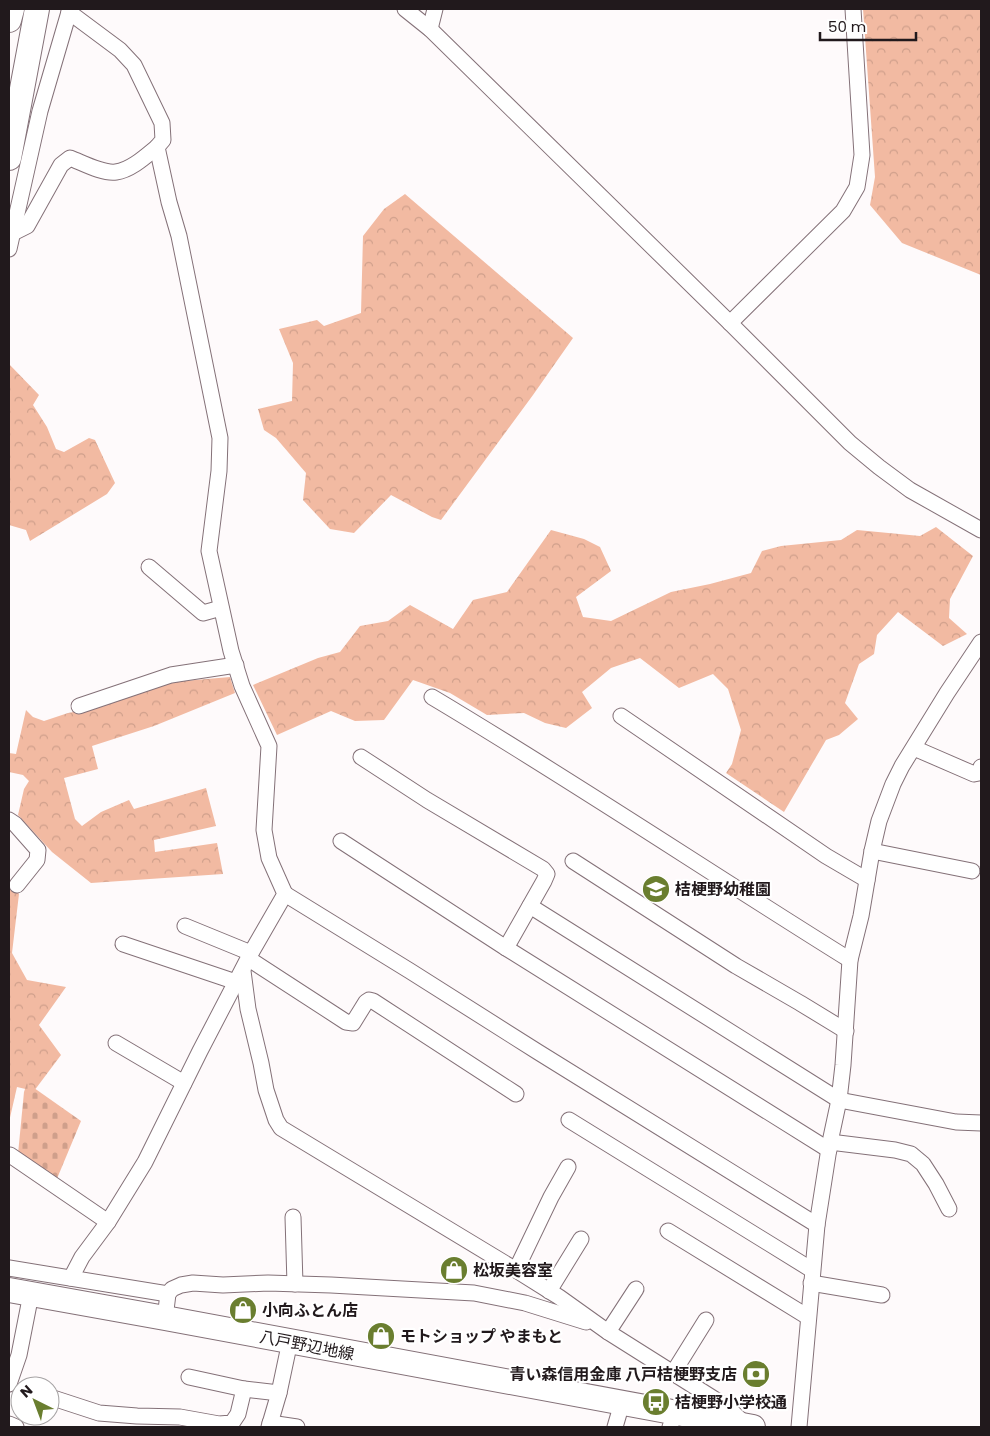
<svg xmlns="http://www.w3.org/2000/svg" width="990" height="1436" font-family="Poppins,'Noto Sans JP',sans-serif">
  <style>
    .forest { fill: url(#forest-crowns) }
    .cemetery { fill: url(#cemetery-stones) }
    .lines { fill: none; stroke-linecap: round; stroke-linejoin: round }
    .minor-casing { stroke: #847178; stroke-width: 17 }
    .primary-casing { stroke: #847178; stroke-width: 26 }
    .minor { stroke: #fff; stroke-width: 15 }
    .primary { stroke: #fff; stroke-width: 24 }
    .labels { text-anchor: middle; stroke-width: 4.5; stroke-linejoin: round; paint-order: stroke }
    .poi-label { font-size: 16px; font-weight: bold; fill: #21191c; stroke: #fff; text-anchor: start }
    .street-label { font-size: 16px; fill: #21191c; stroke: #fff }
  </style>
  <defs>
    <pattern id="forest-crowns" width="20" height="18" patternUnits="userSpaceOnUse" patternTransform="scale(1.25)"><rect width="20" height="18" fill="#f2baa2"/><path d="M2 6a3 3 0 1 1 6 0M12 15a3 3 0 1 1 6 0" fill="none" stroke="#cf9f8b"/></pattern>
    <pattern id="cemetery-stones" width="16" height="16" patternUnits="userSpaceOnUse" patternTransform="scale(1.25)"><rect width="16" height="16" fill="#f2baa2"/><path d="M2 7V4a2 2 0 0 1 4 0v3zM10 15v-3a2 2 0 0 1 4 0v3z" fill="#cf9f8b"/></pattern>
  </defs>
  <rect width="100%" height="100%" fill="#fefafb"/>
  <g class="forest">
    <path d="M 863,9 L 981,9 L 981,275 L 902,243 L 870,205 L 875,177 Z"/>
    <path d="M 405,194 L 573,338 L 533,395 L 441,520 L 432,517 L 391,495 L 354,533 L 330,529 L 303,500 L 306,473 L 276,438 L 264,430 L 258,409 L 292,401 L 293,363 L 279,329 L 317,320 L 324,326 L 361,313 L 363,236 L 384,209 Z"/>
    <path d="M 9,364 L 39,395 L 33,405 L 47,427 L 56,449 L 64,452 L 89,438 L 95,440 L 115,483 L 107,494 L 30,541 L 26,530 L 9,525 Z"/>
    <path d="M 936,527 L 973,556 L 950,599 L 949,618 L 967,634 L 943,646 L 898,612 L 877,635 L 874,654 L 859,664 L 845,703 L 858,719 L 839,735 L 826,740 L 784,812 L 726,773 L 732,764 L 741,730 L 728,689 L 713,674 L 679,688 L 640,658 L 611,668 L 582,692 L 592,708 L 566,728 L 545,723 L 524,713 L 487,715 L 450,693 L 413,680 L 384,720 L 355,721 L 331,711 L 277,735 L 253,685 L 318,658 L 340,652 L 360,626 L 388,621 L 410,605 L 453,629 L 473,600 L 507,592 L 551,530 L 584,539 L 600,547 L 611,571 L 576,597 L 583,617 L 611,621 L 671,592 L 710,584 L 751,573 L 762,551 L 781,546 L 841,540 L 857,530 L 920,536 Z"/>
    <path d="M 230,677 L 235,693 L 154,726 L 92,746 L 98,769 L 64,778 L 75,819 L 82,826 L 101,812 L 129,800 L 134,809 L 206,788 L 216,826 L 154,840 L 155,852 L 217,843 L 223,874 L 91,883 L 52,852 L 18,815 L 24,789 L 29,781 L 23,775 L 9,772 L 9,753 L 16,754 L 26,710 L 33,717 L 44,721 L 68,713 L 101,707 L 172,682 Z"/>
    <path d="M 9,883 L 19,894 L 12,953 L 27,980 L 66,987 L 39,1025 L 61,1055 L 34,1091 L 17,1087 L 9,1122 Z"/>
  </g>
  <path class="cemetery" d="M 27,1083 L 81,1121 L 56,1181 L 18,1154 L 24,1092 Z"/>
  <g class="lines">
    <defs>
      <g id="minor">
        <path d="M 70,9 L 69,12 L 120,50 L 134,65 L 162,123 L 163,140 L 157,147 L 169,202 L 179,236 L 220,438 L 219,471 L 209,551 L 231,651 L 242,686 L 269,746 L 264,830 L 269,858 L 285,894 L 251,953 L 200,1051 L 145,1162 L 108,1222 L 82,1257 L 71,1278"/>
        <path d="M 405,9 L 430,29 L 730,323 L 850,443 L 879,467 L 910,490 L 981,530"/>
        <path d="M 430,29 L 435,9"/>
        <path d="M 13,233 L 27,226 L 61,165 L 70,158 C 83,163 103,174 116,172 C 131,170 146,156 157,147"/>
        <path d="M 9,249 L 40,111 L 69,12"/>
        <path d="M 730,323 L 843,211 L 857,187 L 862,155 L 853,9"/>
        <path d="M 149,567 L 203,613 L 221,608"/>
        <path d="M 432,697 C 573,781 710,873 850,960"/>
        <path d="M 79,706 L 171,675 L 236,665"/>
        <path d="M 621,716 L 826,856 L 867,880"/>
        <path d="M 914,748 L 974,774 L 979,773 L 981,767"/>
        <path d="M 361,757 L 427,800 L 543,869 L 547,874 L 544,881 L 506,948"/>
        <path d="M 9,820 L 15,824 L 38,850 L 37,860 L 17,885"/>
        <path d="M 341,841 L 506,948 L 829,1150"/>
        <path d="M 872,851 L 972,871"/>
        <path d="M 573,861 L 736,966 L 800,1003 L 846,1031"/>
        <path d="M 285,894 L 410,971 L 538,1052 L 817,1225"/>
        <path d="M 530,906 L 839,1100 L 956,1122 L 981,1123"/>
        <path d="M 185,926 L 251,953"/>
        <path d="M 123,944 L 236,982"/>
        <path d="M 249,959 L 346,1022 L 353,1023 L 366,1002 L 369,1000 L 373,1001 L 516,1094"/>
        <path d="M 243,971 L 248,1009 L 261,1063 L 266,1090 L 276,1120 L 281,1128 L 516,1270 L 559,1297 L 608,1332 L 727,1407 L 745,1424"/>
        <path d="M 116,1043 L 184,1083"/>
        <path d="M 569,1120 L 812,1270"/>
        <path d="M 830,1142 L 895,1150 L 911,1154 L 923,1164 L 936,1184 L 949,1209"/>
        <path d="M 9,1157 L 10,1155 L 108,1222"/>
        <path d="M 293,1217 L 295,1284"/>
        <path d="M 668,1231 L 808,1317"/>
        <path d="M 9,1268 L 168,1294"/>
        <path d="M 516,1270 L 551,1197 L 568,1167"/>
        <path d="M 811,1283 L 882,1295"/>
        <path d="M 549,1291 L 581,1239"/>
        <path d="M 165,1318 L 168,1294 L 172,1289 L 181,1285 L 193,1283 L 223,1285 L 268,1283 L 331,1285 L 474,1293 L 525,1303 L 586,1322"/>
        <path d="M 608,1332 L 636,1289"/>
        <path d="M 673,1373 L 706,1320"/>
        <path d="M 189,1377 L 244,1389 L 279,1393"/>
        <path d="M 9,1384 L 19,1355 L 31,1294"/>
        <path d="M 50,1397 L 99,1413 L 137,1416 L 180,1417 L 219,1424 L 232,1423 L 238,1414 L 244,1389"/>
        <path d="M 270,1423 L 297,1427"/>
        <path d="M 9,1424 L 16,1427"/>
        <path d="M 269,1427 L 279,1393 L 290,1341"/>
        <path d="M 615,1427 L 622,1403"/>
        <path d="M 670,1427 L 675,1413"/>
        <path d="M 799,1427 L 817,1225 L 830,1142 L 839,1100 L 843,1065 L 850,960 L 861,916 L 872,851 L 879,821 L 893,784 L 902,766 L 947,693 L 981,642"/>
      </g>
      <g id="primary">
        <path d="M 9,20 L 12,9"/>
        <path d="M 9,158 L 37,9"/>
        <path d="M 9,1290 L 165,1318 L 753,1427"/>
      </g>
    </defs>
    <use href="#minor" class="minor-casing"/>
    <use href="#primary" class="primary-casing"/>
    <use href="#minor" class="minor"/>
    <use href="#primary" class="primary"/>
  </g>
  <defs>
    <symbol id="school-disc" viewBox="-11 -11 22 22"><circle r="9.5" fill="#6a7e2f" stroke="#fff"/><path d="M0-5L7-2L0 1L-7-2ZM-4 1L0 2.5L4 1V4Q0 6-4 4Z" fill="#fff"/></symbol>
    <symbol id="shop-disc" viewBox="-11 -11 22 22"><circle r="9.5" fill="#6a7e2f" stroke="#fff"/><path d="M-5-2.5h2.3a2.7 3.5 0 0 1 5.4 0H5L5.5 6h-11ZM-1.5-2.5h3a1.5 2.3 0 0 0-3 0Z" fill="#fff"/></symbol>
    <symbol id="bank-disc" viewBox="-11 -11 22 22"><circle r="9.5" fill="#6a7e2f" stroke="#fff"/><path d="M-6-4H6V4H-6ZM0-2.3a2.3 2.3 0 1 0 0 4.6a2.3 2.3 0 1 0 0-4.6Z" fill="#fff"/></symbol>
    <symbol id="bus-disc" viewBox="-11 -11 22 22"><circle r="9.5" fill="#6a7e2f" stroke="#fff"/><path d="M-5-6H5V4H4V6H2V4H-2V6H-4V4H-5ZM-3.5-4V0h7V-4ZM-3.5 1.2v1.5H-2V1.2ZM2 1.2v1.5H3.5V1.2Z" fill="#fff"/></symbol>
  </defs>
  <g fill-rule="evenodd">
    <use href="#school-disc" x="640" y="873" width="32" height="32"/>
    <use href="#shop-disc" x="438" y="1254" width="32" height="32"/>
    <use href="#shop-disc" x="227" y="1294" width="32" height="32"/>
    <use href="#shop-disc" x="365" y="1320" width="32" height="32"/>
    <use href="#bank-disc" x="740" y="1358" width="32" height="32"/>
    <use href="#bus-disc" x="640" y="1386" width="32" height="32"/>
  </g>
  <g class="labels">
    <g class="poi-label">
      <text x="675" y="895">桔梗野幼稚園</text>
      <text x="473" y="1276">松坂美容室</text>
      <text x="262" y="1316">小向ふとん店</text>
      <text x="400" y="1342">モトショップ やまもと</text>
      <text x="737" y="1380" text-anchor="end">青い森信用金庫 八戸桔梗野支店</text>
      <text x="675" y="1408">桔梗野小学校通</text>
    </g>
    <g class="street-label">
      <text transform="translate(307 1345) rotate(11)" y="6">八戸野辺地線</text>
    </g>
  </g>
  <rect width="990" height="1436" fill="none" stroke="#21191c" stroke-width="20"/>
  <g transform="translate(35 1401) rotate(318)"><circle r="24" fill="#ffffff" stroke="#a6a3a4"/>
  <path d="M0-4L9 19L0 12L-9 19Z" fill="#6a7e2f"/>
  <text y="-8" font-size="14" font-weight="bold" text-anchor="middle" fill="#21191c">N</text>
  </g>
  <path d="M820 32v8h96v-8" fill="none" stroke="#21191c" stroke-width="2.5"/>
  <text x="828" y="32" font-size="15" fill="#21191c" stroke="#ffffff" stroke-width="4" paint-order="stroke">50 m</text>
</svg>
